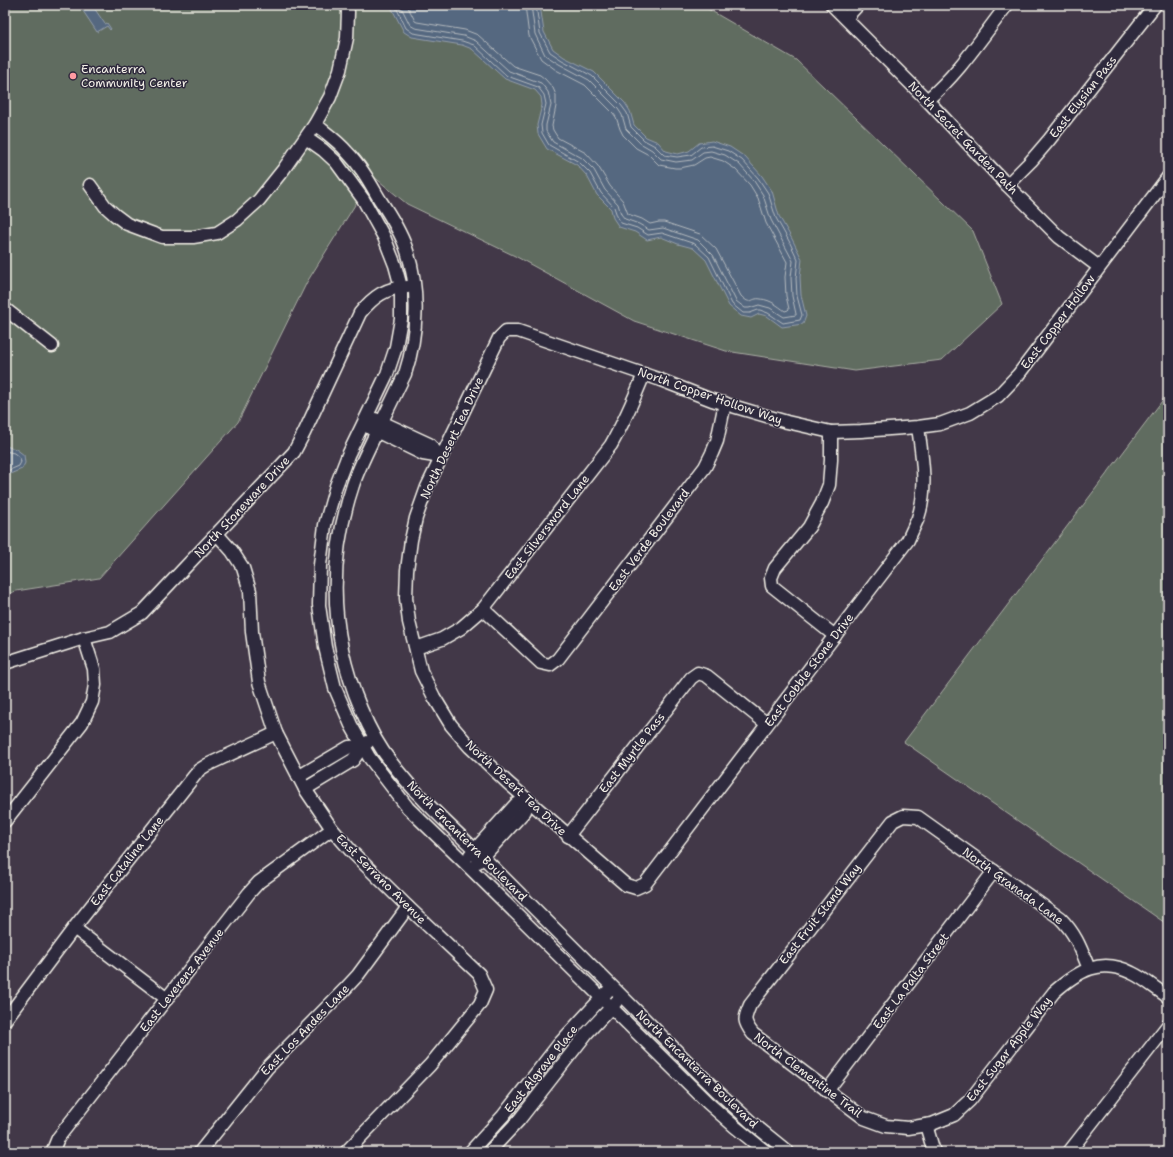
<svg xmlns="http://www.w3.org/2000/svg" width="1173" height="1157" font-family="'Shantell Sans',sans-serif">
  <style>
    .green { fill: #606c61; stroke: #aaaea4 }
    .water { fill: #546780; stroke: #949eaa }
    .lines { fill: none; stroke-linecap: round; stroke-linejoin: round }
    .shore { stroke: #b4babe; stroke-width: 1 }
    .minor-casing { stroke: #f4f1e8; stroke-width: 15 }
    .minor { stroke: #2f2a3d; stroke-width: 12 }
    .poi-dot { fill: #ff9aa2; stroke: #2f2a3d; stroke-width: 1.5 }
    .labels { text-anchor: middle; stroke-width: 3; stroke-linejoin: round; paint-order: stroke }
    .poi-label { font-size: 12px; fill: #f4f1e8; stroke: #2f2a3d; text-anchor: start }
    .street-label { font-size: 12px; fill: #f4f1e8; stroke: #2f2a3d }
  </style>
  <rect width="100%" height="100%" fill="#423848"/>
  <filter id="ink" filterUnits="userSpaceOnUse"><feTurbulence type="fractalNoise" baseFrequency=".025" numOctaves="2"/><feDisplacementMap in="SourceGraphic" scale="8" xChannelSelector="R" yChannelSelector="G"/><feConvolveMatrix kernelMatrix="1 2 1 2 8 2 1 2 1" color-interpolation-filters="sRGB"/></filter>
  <g filter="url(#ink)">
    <g class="green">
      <path d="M 5,5 L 701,5 L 796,60 L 973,231 L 1002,304 L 942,360 L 855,371 L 726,351 L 634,321 L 515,256 L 407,204 L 373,176 L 307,282 L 238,422 L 99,578 L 16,591 L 5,595 Z"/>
      <path d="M 1168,393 L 1168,925 L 904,742 Z"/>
    </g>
    <g class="water">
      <path d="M 79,5 L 92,5 L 105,24 L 107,23 L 111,29 L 110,30 L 107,26 L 97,32 Z"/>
      <path d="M 390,5 L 540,5 L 544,32 L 553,49 L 564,57 L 594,72 L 625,103 L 630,111 L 634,125 L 646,137 L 658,142 L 666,151 L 678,154 L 689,151 L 699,143 L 712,141 L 730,147 L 745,157 L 762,176 L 772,191 L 779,216 L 792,239 L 802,259 L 800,277 L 801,295 L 806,316 L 803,324 L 782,327 L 767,316 L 759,314 L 751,318 L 741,316 L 729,306 L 706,260 L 693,248 L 678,244 L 661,237 L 647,240 L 635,232 L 619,227 L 613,218 L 611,209 L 597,195 L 587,176 L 577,165 L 547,149 L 538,134 L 537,125 L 542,105 L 541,97 L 535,90 L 505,79 L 472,49 L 462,45 L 412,37 L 404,32 Z"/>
      <path d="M 5,446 L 16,449 L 24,455 L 25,463 L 22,469 L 5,476 Z"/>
    </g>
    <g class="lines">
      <g class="shore">
        <path d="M 395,5 L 406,28 L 413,33 L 462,41 L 474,45 L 507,76 L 538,87 L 544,95 L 546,104 L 541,125 L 542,133 L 549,145 L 579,162 L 590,173 L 601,193 L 614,207 L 617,216 L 621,223 L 637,228 L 648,235 L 662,233 L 695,244 L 709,257 L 732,304 L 743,313 L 750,313 L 758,310 L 760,310 L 768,313 L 783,323 L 800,320 L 802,315 L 797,296 L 796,278 L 798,260 L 789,241 L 776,218 L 768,193 L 758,178 L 742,160 L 728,151 L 712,146 L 701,147 L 691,155 L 677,157 L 664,155 L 655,146 L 644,140 L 631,127 L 627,113 L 621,105 L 592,76 L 562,60 L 550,52 L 540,33 L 536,5"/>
        <path d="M 400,5 L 410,25 L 415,28 L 464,36 L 476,41 L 509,71 L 541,83 L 548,92 L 549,96 L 551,105 L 546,125 L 546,131 L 553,142 L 582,158 L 594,170 L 605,190 L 618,204 L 621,214 L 625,219 L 639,224 L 649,230 L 663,228 L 698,240 L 713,255 L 736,301 L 745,308 L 749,308 L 759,305 L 770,308 L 784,317 L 796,315 L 796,314 L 792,296 L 791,277 L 793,261 L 771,220 L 763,195 L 754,181 L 739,164 L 725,155 L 711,151 L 703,152 L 692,160 L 676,162 L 661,159 L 652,150 L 640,143 L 626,129 L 622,115 L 618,109 L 589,80 L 559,64 L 545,55 L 535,34 L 531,5"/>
        <path d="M 407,5 L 415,21 L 417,22 L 465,30 L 478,35 L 513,66 L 540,75 L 545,79 L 553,88 L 556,95 L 556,106 L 552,126 L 553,130 L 558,138 L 586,153 L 598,166 L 610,186 L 623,201 L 628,214 L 642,219 L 650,224 L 659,222 L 664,222 L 700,234 L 716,249 L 741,296 C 752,307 750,297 761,299 C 771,300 778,306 785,311 L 788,310 L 789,309 L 786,296 L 785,277 L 787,262 L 766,223 L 758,198 L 750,185 L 735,169 L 723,161 L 710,157 L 705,158 L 694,165 L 680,168 L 675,168 L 659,165 L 649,155 L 636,148 L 623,135 L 620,129 L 616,117 L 613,113 L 585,85 L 556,70 L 541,59 L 529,36 L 525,5"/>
        <path d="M 5,451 L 14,453 L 20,458 L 21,462 L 19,466 L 5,472"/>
      </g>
      <defs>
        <g id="minor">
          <path d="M 832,5 L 927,100 L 1007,185 L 1059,237 L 1099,267"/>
          <path d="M 846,18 L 858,5"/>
          <path d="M 927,100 C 959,73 982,37 1007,5"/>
          <path d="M 315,124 C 326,133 338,141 347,152 C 361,166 370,183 380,200 C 390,215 400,231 406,248 C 420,288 418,334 405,374 C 395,394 386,414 376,433 C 368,450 359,467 353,485 C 328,560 330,636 361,709 C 369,728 378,746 391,762 C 422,803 462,836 498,872 C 571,945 643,1018 716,1090 L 751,1122 L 788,1152"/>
          <path d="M 306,138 L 323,150 L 336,162 L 363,199 L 384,237 L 395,265 L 401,287 L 401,319 L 396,347 L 387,374 L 348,455 L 336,486 L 325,525 L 320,565 L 319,605 L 325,647 L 335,688 L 351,725 L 369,757 L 408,808 L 464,862 L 708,1103 L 734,1126 L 766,1152"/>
          <path d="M 90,185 L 105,206 L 115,215 L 127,224 L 162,237 L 193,237 L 217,233 L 237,220 L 259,200 L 283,170 L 315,124 L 330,97 L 340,70 L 347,38 L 348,12 L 347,5"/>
          <path d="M 1007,185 L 1031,161 L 1049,140 L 1155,5"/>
          <path d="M 5,309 L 52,346"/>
          <path d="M 375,419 L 429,444 L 441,457"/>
          <path d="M 918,427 C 922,457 928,488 918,518 C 915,525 911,533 908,540 L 645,884 L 636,888 L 626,885 L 508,783 L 470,747 L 451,725 L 434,697 L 421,671 L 409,622 L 406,598 L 407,570 L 411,540 L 416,518 L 427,487 L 499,338 L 506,331 L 518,331 L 658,379 L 712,400 L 787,422 L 831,432 L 861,431 L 918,427 L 940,424 L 970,413 L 998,396 L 1018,375 L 1168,177"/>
          <path d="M 370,428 L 423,454 L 441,457"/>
          <path d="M 831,432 L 831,460 L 829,485 L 822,503 L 809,527 L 775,568 L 771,578 L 772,586 L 835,636"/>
          <path d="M 217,534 L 232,551 L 243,568 L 250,591 L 252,632 L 259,682 L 276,733 L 305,789 L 332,829 L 352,852 L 408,907 L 479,974 L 486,990 L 480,1004 L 430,1065 L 346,1152"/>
          <path d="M 483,609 L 541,663 L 550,665 L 558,659 L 705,467 L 712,453 L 717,441 L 725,403"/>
          <path d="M 416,648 L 442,639 L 461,628 L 483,609 L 611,445 C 624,422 634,399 644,374"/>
          <path d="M 5,663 L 84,638 L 110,632 L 142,613 L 294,452 L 304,433 L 360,313 C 373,297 386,287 408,287"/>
          <path d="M 298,777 L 349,747 L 363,746"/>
          <path d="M 305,789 L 353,760 L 363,746 L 368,742"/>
          <path d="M 5,821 L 82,723 L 92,702 L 95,685 L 94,669 L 84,638"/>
          <path d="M 568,836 L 691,678 L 698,673 L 707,676 L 767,724"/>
          <path d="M 470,855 L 516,804 L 527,800"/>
          <path d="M 478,862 L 525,811 L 527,800"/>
          <path d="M 74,928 L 167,999"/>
          <path d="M 1089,969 C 1081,949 1076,934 1060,918 L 918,817 L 903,816 L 893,821 L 750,1005 C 744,1019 743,1021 753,1034 L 864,1118 L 886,1126 L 908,1128 L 932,1124 L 954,1115 L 970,1100 L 1054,992 C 1078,971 1101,957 1132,973 C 1145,979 1156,989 1168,997"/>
          <path d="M 5,1020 L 74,928 L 199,770 L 207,765 L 276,733"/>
          <path d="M 827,1091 L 994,871"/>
          <path d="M 926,1125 L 934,1152"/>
          <path d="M 55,1152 L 53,1150 L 58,1138 L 249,893 L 259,882 L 332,829"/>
          <path d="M 200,1152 L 267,1068 L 344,990 L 358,975 L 408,907"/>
          <path d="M 470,1152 L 503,1116 L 559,1044 L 607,992"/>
          <path d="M 489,1152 L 519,1120 L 587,1033 L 616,1002"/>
          <path d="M 1069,1152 L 1168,1025"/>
        </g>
      </defs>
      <use href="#minor" class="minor-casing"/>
      <use href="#minor" class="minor"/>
    </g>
  </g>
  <circle class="poi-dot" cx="73" cy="76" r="4"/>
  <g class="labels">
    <g class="poi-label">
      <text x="81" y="73">Encanterra<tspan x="81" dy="14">Community Center</tspan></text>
    </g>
    <g class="street-label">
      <text transform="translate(1083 97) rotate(-52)" y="4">East Elysian Pass</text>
      <text transform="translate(963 138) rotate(46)" y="4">North Secret Garden Path</text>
      <text transform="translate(1058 322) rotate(-53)" y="4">East Copper Hollow</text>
      <text transform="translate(710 396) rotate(19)" y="4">North Copper Hollow Way</text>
      <text transform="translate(452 438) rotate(-65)" y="4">North Desert Tea Drive</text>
      <text transform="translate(242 507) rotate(-47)" y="4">North Stoneware Drive</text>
      <text transform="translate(547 527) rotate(-52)" y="4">East Silversword Lane</text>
      <text transform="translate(649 540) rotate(-53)" y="4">East Verde Boulevard</text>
      <text transform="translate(809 670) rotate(-53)" y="4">East Cobble Stone Drive</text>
      <text transform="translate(632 753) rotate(-52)" y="4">East Myrtle Pass</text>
      <text transform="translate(516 788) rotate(43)" y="4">North Desert Tea Drive</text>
      <text transform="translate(467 841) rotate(45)" y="4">North Encanterra Boulevard</text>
      <text transform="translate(127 861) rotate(-52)" y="4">East Catalina Lane</text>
      <text transform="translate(381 879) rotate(45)" y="4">East Serrano Avenue</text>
      <text transform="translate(1013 886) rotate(36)" y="4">North Granada Lane</text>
      <text transform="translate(820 914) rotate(-52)" y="4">East Fruit Stand Way</text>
      <text transform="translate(182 980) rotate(-52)" y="4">East Leverenz Avenue</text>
      <text transform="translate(911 981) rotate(-53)" y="4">East La Palta Street</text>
      <text transform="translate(305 1030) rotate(-46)" y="4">East Los Andes Lane</text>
      <text transform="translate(1009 1049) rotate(-52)" y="4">East Sugar Apple Way</text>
      <text transform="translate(541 1069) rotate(-51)" y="4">East Algrave Place</text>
      <text transform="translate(697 1069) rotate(44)" y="4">North Encanterra Boulevard</text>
      <text transform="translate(808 1075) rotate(37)" y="4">North Clementine Trail</text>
    </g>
  </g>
  <rect width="1173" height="1157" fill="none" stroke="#2f2a3d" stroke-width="20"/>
  <rect x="10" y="10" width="1153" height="1137" fill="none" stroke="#f4f1e8" stroke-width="1.5" filter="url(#ink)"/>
</svg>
